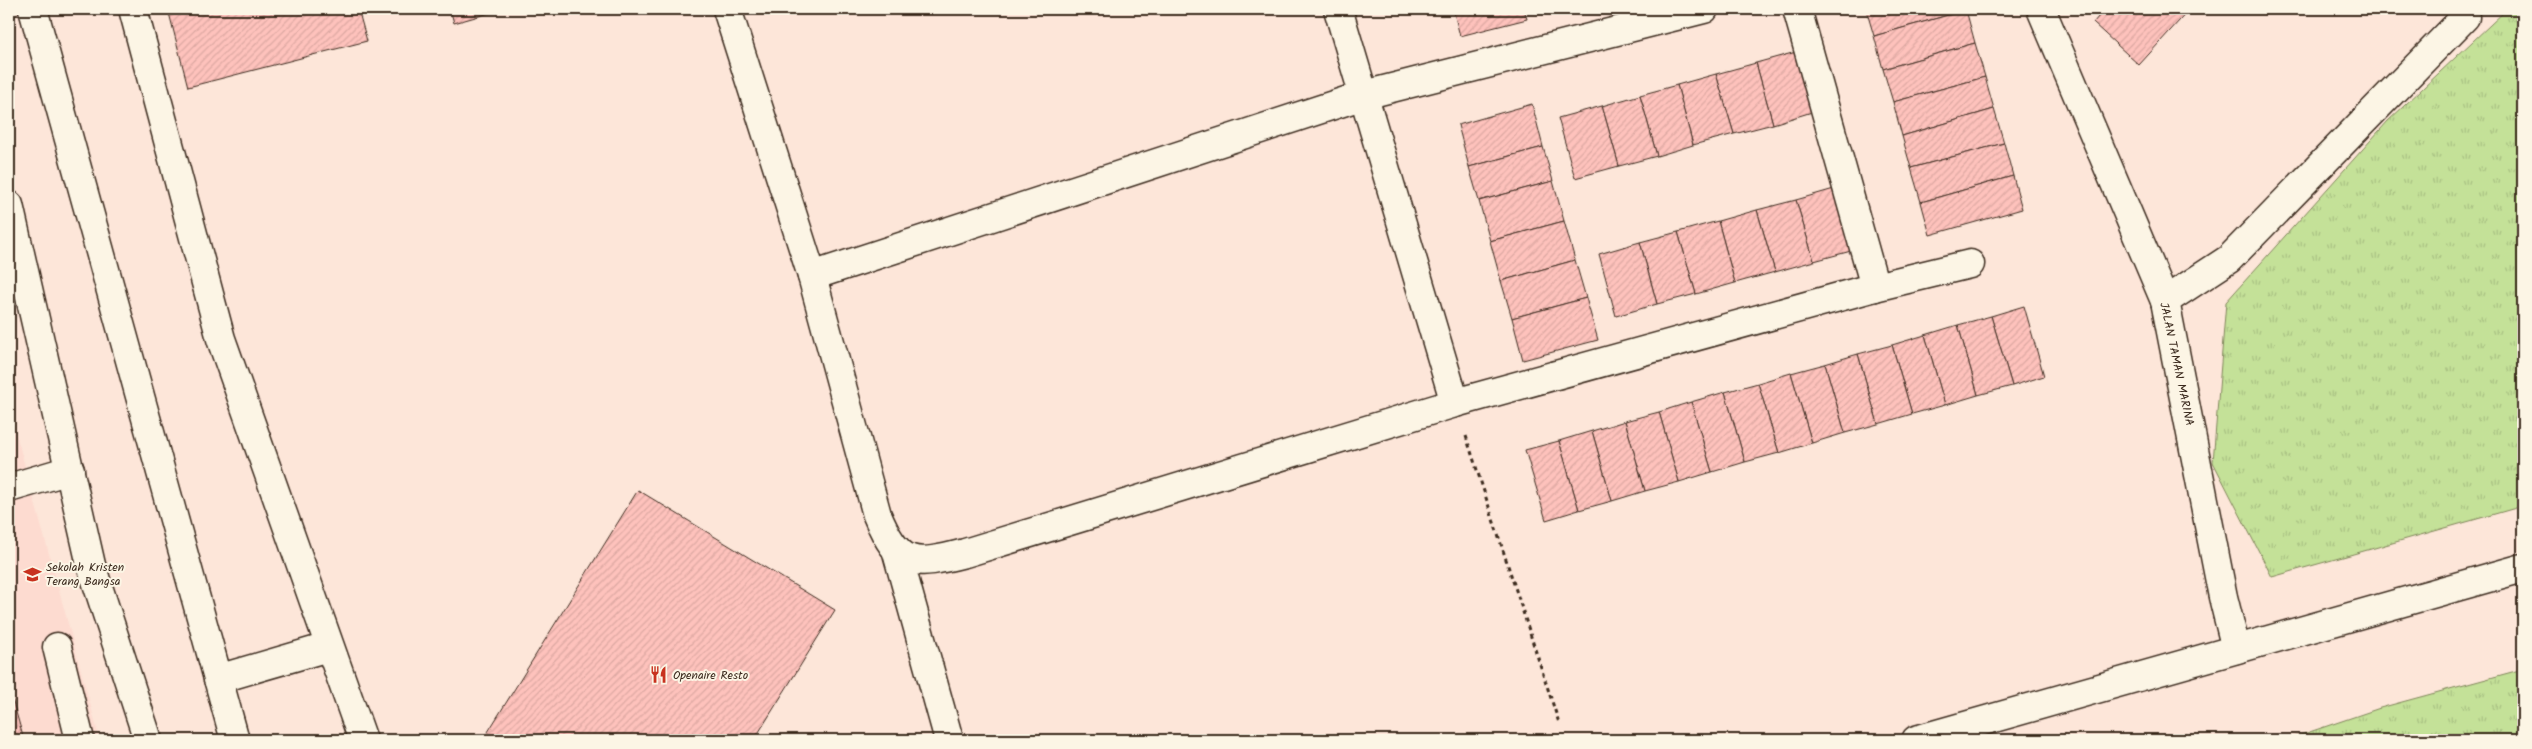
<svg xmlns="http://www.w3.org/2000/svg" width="2532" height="749" font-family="Kalam,sans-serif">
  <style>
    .built { fill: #fddbd0 }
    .grass { fill: url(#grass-tufts); stroke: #80865b }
    .building { fill: url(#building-hatch); stroke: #3b2a1e }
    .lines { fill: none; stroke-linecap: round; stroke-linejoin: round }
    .minor-casing { stroke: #3b2a1e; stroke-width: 31 }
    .path { stroke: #3b2a1e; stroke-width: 3; stroke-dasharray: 4 4; stroke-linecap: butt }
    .minor { stroke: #fcf5e5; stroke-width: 28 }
    .labels { text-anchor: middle; stroke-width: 4; stroke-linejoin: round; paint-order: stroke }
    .street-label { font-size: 12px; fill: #3b2a1e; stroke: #fcf5e5 }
    .poi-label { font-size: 12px; fill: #3b2a1e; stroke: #fcf5e5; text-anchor: start }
  </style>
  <defs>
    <pattern id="grass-tufts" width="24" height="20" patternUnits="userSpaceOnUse" patternTransform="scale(1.25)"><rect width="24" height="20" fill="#c4e198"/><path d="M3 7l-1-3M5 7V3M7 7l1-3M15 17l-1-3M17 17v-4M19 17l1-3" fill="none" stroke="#a9c183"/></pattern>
    <pattern id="building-hatch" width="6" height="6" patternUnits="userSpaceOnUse" patternTransform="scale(1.25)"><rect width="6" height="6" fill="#fec2bc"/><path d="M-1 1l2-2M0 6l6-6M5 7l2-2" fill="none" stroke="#dba7a1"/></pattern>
  </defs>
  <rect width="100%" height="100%" fill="#fde6d9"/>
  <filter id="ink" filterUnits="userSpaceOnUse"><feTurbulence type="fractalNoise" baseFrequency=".02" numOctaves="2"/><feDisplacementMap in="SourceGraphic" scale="10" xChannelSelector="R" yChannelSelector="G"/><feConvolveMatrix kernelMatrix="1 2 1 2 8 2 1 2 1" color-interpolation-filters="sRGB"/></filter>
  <g filter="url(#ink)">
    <path class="built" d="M 9,408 L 100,740 L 9,740 Z"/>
    <g class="grass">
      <path d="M 2507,9 L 2523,9 L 2523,506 L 2272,577 L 2213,462 L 2226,302 L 2388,121 Z"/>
      <path d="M 2523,669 L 2523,740 L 2286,740 L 2380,708 Z"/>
    </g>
    <g class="building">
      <path d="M 168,9 L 358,9 L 367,41 L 188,87 Z"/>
      <path d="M 450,9 L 504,9 L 454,23 Z"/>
      <path d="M 1453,9 L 1524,9 L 1527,19 L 1460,36 Z"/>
      <path d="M 1866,9 L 1965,9 L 1966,10 L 1874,36 Z"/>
      <path d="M 2105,9 L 2190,9 L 2139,65 L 2093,23 Z"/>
      <path d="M 1966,10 L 1975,43 L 1883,69 L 1874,36 Z"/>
      <path d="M 1975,43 L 1985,77 L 1893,102 L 1883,69 Z"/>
      <path d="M 1796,52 L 1812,112 L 1773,124 L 1756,63 Z"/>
      <path d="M 1756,63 L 1773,124 L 1734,134 L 1716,74 Z"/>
      <path d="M 1716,74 L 1734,134 L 1693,145 L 1677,85 Z"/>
      <path d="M 1985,77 L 1994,109 L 1902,136 L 1893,102 Z"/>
      <path d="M 1677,85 L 1693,145 L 1657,156 L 1640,95 Z"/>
      <path d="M 1640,95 L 1657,156 L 1619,166 L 1602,106 Z"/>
      <path d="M 1532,104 L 1543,147 L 1469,167 L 1458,125 Z"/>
      <path d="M 1602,106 L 1619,166 L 1575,178 L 1558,118 Z"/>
      <path d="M 1994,109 L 2004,143 L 1911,168 L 1902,136 Z"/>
      <path d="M 2004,143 L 2013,176 L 1921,202 L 1911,168 Z"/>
      <path d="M 1543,147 L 1553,181 L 1479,201 L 1469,167 Z"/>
      <path d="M 2013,176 L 2022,209 L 1930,235 L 1921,202 Z"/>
      <path d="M 1553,181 L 1564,221 L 1490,241 L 1479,201 Z"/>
      <path d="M 1834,189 L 1851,251 L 1814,261 L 1796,200 Z"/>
      <path d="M 1796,200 L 1814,261 L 1775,272 L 1757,210 Z"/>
      <path d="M 1757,210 L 1775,272 L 1735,283 L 1718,221 Z"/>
      <path d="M 1564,221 L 1575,260 L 1501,281 L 1490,241 Z"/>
      <path d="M 1718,221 L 1735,283 L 1696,294 L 1678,232 Z"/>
      <path d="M 1678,232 L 1696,294 L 1657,304 L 1640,242 Z"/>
      <path d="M 1640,242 L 1657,304 L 1616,316 L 1599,254 Z"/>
      <path d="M 1575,260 L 1586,298 L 1512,318 L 1501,281 Z"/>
      <path d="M 1586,298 L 1598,340 L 1523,360 L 1512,318 Z"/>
      <path d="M 2024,306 L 2044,376 L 2012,386 L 1991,316 Z"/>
      <path d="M 1991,316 L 2012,386 L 1978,395 L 1958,325 Z"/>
      <path d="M 1958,325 L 1978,395 L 1945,405 L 1925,335 Z"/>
      <path d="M 1925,335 L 1945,405 L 1912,414 L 1892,345 Z"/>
      <path d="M 1892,345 L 1912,414 L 1878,424 L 1858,354 Z"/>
      <path d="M 1858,354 L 1878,424 L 1845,433 L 1825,364 Z"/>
      <path d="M 1825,364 L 1845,433 L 1812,443 L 1791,373 Z"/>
      <path d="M 1791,373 L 1812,443 L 1779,453 L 1758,383 Z"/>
      <path d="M 1758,383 L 1779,453 L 1745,462 L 1725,392 Z"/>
      <path d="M 1725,392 L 1745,462 L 1712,472 L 1691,402 Z"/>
      <path d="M 1691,402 L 1712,472 L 1679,482 L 1659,412 Z"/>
      <path d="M 1659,412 L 1679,482 L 1645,491 L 1625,421 Z"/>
      <path d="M 1625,421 L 1645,491 L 1612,501 L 1592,431 Z"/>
      <path d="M 1592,431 L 1612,501 L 1579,510 L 1559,441 Z"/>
      <path d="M 1559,441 L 1579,510 L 1546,520 L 1525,450 Z"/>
      <path d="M 638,490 L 835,610 L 754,740 L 483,740 Z"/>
      <path d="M 9,688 L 24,740 L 9,740 Z"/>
    </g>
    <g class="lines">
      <defs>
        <g id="minor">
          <path d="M 33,9 L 235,740"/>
          <path d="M 133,9 L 221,339 L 363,740"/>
          <path d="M 727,9 L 812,276 L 877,515 C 899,568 914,566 965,553 L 1455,403"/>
          <path d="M 1338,9 L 1455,403 L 1875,287 L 1970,264"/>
          <path d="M 1797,9 L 1875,287"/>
          <path d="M 2041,9 L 2165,301 L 2223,597 L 2236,649"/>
          <path d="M 9,205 L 91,565 L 148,740"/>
          <path d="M 812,276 L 1364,95 L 1704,9"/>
          <path d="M 2165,301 L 2229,259 L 2465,17"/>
          <path d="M 9,488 L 70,470"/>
          <path d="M 896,549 L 949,740"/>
          <path d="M 57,647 L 80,740"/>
          <path d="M 218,679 L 328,647"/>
          <path d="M 1916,740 L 2523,568"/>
        </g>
      </defs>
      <use href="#minor" class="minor-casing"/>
      <path class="path" d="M 1466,436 L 1559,723"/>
      <use href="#minor" class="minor"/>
    </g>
  </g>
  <defs>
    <symbol id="school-bare" viewBox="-9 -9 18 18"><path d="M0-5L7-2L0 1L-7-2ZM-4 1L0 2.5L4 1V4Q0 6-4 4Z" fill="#c8321e" stroke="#fcf5e5" stroke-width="2.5" paint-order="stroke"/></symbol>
    <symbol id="restaurant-bare" viewBox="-9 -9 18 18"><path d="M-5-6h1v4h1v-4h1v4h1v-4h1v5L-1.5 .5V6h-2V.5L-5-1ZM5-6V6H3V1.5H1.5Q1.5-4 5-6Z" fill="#c8321e" stroke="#fcf5e5" stroke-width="2.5" paint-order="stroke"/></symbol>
  </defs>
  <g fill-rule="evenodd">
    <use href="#school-bare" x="20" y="562" width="25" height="25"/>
    <use href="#restaurant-bare" x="646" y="662" width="25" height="25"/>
  </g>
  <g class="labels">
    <g class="street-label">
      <text transform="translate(2177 364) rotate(78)" y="4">JALAN TAMAN MARINA</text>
    </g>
    <g class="poi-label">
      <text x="46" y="571">Sekolah Kristen<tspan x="46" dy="14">Terang Bangsa</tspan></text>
      <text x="673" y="679">Openaire Resto</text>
    </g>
  </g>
  <rect width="2532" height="749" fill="none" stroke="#fcf5e5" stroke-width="30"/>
  <rect x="15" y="15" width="2502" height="719" fill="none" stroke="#3b2a1e" stroke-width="2" filter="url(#ink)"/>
</svg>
